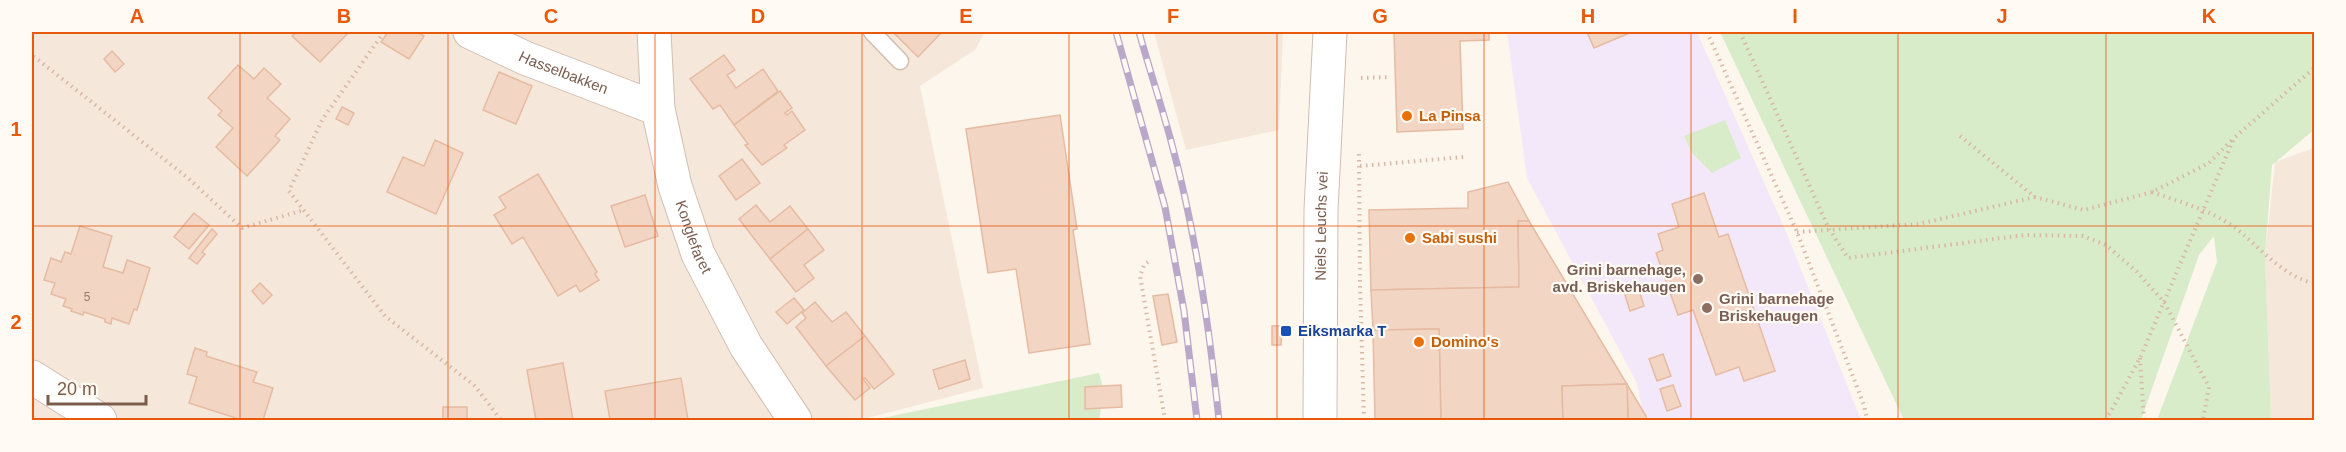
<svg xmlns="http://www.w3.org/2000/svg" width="2346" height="452" font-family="Helvetica,sans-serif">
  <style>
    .residential { fill: #f5e8da }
    .education { fill: #f3e8fa }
    .green { fill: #d8ecc9 }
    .building { fill: #f3d5c3; stroke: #e6bba3; stroke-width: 1.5 }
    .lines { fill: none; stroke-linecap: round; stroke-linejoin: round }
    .service-casing { stroke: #d1beb0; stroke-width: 19 }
    .minor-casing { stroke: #d1beb0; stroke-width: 35 }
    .tertiary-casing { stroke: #d1beb0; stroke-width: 35 }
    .path { stroke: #d9b8a5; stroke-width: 4; stroke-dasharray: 1.5 4.5; stroke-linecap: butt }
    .service { stroke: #fff; stroke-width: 16 }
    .minor { stroke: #fff; stroke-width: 33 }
    .tertiary { stroke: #fff; stroke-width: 33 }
    .rail-casing { stroke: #b9a8c9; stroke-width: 7 }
    .rail { stroke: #fffaf3; stroke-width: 4.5; stroke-dasharray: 14; stroke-linecap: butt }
    .grid { fill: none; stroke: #e8590c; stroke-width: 1.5; stroke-opacity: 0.55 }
    .food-dot { fill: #e8710a; stroke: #fffaf3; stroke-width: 2 }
    .education-dot { fill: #8d6e63; stroke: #fffaf3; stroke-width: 2 }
    .transit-dot { fill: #1a4fb4; stroke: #fffaf3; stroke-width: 2 }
    .labels { text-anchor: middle; stroke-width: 4.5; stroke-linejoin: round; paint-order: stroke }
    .number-label { font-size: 12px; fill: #987a6a }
    .street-label { font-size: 15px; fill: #7a5c4d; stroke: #fffaf3 }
    .food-label { font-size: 15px; font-weight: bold; fill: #c56008; stroke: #fffaf3; text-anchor: start }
    .education-label { font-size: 15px; font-weight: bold; fill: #785e54; stroke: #fffaf3; text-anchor: end }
    .transit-label { font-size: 15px; font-weight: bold; fill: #164399; stroke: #fffaf3; text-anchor: start }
    .neatline { fill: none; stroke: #e8590c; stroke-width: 2 }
    .grid-label { font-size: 20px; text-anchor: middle; font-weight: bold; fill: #e8590c }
  </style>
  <rect width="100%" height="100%" fill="#fdf6ec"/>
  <g class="residential">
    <path d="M 32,32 L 985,32 L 975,50 L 920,86 L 983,388 L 860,420 L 32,420 Z"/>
    <path d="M 1154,32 L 1283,32 L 1279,130 L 1186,150 Z"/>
    <path d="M 2314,148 L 2314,420 L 2271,420 L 2265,255 L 2275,162 Z"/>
  </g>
  <path class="education" d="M 1507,32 L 1697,32 L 1787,234 L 1861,420 L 1644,420 L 1637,383 L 1527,178 Z"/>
  <g class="green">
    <path d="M 1720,32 L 2314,32 L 2314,130 L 2272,165 L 2265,255 L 2271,420 L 2157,420 L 2217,262 L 2214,236 L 2199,255 L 2141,420 L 1904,420 Z"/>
    <path d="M 1725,120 L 1741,158 L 1712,173 L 1692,153 L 1684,136 Z"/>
    <path d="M 1099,373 L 1104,392 L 1099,420 L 873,420 Z"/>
  </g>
  <g class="building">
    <path d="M 297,32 L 349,32 L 320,62 L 292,36 Z"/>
    <path d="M 388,32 L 417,32 L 424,36 L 409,59 L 381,42 Z"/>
    <path d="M 893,32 L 942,32 L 918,57 Z"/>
    <path d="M 1394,32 L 1489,32 L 1489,40 L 1460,41 L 1463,129 L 1397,132 Z"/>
    <path d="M 1587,32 L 1632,32 L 1594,48 Z"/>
    <path d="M 112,51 L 124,64 L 115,72 L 104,59 Z"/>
    <path d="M 724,55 L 735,70 L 727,75 L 736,88 L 763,69 L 778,91 L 734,125 L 720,105 L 713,109 L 690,79 Z"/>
    <path d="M 238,65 L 254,79 L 264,68 L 281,84 L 267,98 L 290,119 L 275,136 L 280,140 L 247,176 L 216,147 L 233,128 L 218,115 L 222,111 L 208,98 Z"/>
    <path d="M 499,72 L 532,86 L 516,124 L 483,110 Z"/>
    <path d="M 780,91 L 792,108 L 785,113 L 787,115 L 792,111 L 805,130 L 784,145 L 787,148 L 762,165 L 745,145 L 748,144 L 734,125 Z"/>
    <path d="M 342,107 L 354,113 L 348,125 L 336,119 Z"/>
    <path d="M 1060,115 L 1077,229 L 1073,230 L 1090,344 L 1029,353 L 1016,269 L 988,273 L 966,129 Z"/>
    <path d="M 435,140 L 463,153 L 436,214 L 387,192 L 403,157 L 424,166 Z"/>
    <path d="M 742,159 L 760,183 L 736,200 L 719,176 Z"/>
    <path d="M 538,174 L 597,272 L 595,274 L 599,280 L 580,292 L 576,285 L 558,296 L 523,237 L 512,244 L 494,215 L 506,208 L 499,197 Z"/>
    <path d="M 1508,182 L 1529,221 L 1518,221 L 1519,287 L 1371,290 L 1369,210 L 1468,208 L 1468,192 Z"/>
    <path d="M 1704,193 L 1719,237 L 1728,234 L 1775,371 L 1744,381 L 1739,367 L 1716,375 L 1693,310 L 1678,315 L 1656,253 L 1663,250 L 1658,234 L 1679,227 L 1672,204 Z"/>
    <path d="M 645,195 L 658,236 L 625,247 L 611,206 Z"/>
    <path d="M 756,205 L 770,222 L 790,206 L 808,229 L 770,259 L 739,219 Z"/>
    <path d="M 194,213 L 209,225 L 189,249 L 174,237 Z"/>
    <path d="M 1518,221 L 1529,221 L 1646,416 L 1646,420 L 1628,420 L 1627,384 L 1562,386 L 1563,420 L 1441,420 L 1439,329 L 1373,330 L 1371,290 L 1519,287 Z"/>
    <path d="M 80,226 L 112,236 L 103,267 L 123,273 L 127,260 L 150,268 L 137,310 L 134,309 L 129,324 L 112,318 L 111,324 L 105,322 L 105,319 L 84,312 L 83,315 L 71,311 L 72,309 L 63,306 L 66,299 L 51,294 L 55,283 L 44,280 L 51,258 L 61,262 L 65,252 L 71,254 Z"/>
    <path d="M 212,229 L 217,234 L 202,252 L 205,254 L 197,264 L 189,258 Z"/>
    <path d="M 808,229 L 824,250 L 804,265 L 814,278 L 796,292 L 770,259 Z"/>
    <path d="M 260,283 L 272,295 L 263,304 L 252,291 Z"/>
    <path d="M 1637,284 L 1644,306 L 1630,311 L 1623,289 Z"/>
    <path d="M 1168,294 L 1177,342 L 1162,345 L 1153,296 Z"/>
    <path d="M 794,298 L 804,310 L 787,324 L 776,312 Z"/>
    <path d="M 815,302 L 832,322 L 846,312 L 865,336 L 826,366 L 796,327 L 806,318 L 802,313 Z"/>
    <path d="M 1272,326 L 1282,326 L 1281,345 L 1272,345 Z"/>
    <path d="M 1439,329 L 1441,420 L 1375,420 L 1373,330 Z"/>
    <path d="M 865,336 L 894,374 L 874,389 L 865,378 L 863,379 L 870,388 L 855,400 L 826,366 Z"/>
    <path d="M 195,348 L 207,352 L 206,356 L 257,372 L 253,382 L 273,388 L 263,420 L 238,420 L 239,419 L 189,403 L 197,377 L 187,374 Z"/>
    <path d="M 1663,354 L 1671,376 L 1657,381 L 1649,359 Z"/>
    <path d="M 965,360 L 970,379 L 939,389 L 933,370 Z"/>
    <path d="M 563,363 L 573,420 L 536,420 L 527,370 Z"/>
    <path d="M 681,378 L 688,420 L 610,420 L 605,391 Z"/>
    <path d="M 1627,384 L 1628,420 L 1563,420 L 1562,386 Z"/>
    <path d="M 1121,385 L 1122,407 L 1085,409 L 1085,387 Z"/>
    <path d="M 1673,385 L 1681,406 L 1667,411 L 1660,389 Z"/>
    <rect x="443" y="407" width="24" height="13"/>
  </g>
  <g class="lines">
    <defs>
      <path id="service" d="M 872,32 L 900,61"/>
      <g id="minor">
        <path id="s1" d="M 470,32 L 525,58 L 658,109"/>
        <path id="s2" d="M 654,32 L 658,109 L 675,186 L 698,254 L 746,346 L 795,420"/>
        <path d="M 32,377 L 100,420"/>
      </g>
      <g id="tertiary">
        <path id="s3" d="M 1320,420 L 1321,210 L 1330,32"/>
      </g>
    </defs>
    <use href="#service" class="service-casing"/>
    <use href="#minor" class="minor-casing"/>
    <use href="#tertiary" class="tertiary-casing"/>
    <g class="path">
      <path d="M 384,32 L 322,120 L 289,191 L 385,316 L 475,386 L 501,420"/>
      <path d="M 1707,32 L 1797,232 L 1864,405 L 1867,420"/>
      <path d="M 1740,32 L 1829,229 L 1848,258 L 2025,235 L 2083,236 L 2106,245 L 2137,272 L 2164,302 L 2209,387 L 2203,420"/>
      <path d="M 32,51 L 32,55 L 188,178 L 242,228 L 304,210"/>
      <path d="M 1361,78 L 1391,77"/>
      <path d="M 1960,136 L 2035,197 L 2084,210 L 2152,192 L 2209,163 L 2232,140"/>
      <path d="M 1359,154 L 1360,284 L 1364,420"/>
      <path d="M 1360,166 L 1464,157"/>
      <path d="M 2152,192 C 2180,202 2210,210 2234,227 C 2258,245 2284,278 2314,283"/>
      <path d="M 1797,232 L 1919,224 L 2035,197"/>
      <path d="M 1148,262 L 1144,265 L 1140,276 L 1165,420"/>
      <path d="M 2140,358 L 2144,420"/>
      <path d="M 2106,420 L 2140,358 L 2234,138 L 2314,68"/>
    </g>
    <use href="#service" class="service"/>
    <use href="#minor" class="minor"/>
    <use href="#tertiary" class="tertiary"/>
    <defs>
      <g id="rail">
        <path d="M 1116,32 L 1165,207 L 1184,311 L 1197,420"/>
        <path d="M 1139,32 C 1149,68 1161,104 1171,141 C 1196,232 1209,327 1219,420"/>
      </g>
    </defs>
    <use href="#rail" class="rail-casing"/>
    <use href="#rail" class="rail"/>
  </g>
  <path class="grid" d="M 240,32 L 240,420M 448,32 L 448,420M 655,32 L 655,420M 862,32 L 862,420M 1069,32 L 1069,420M 1277,32 L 1277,420M 1484,32 L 1484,420M 1691,32 L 1691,420M 1898,32 L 1898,420M 2106,32 L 2106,420M 32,226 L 2314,226"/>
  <g class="food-dot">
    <circle cx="1407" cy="116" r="6"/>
    <circle cx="1410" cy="238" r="6"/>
    <circle cx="1419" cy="342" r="6"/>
  </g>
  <g class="education-dot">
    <circle cx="1698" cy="279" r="6"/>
    <circle cx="1707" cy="308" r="6"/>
  </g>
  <rect class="transit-dot" x="1280" y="325" width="12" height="12" rx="3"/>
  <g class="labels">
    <g class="number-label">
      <text x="87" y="301">5</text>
    </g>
    <g class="street-label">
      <text dy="5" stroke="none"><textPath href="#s1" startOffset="102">Hasselbakken</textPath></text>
      <text dy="5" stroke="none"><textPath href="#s3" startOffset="194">Niels Leuchs vei</textPath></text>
      <text dy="5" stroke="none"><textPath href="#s2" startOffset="210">Konglefaret</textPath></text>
    </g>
    <g class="food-label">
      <text x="1419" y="121">La Pinsa</text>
      <text x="1422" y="243">Sabi sushi</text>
      <text x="1431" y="347">Domino's</text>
    </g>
    <g class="education-label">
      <text x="1686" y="275">Grini barnehage,<tspan x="1686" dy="17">avd. Briskehaugen</tspan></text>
      <text x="1719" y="304" text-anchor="start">Grini barnehage<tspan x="1719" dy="17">Briskehaugen</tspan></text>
    </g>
    <g class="transit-label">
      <text x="1298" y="336">Eiksmarka T</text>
    </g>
  </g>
  <rect width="2346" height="452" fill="none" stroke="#fffaf3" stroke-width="66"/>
  <path d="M48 395v9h98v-9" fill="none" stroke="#7a5c4d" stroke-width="3"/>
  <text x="57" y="395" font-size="18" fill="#7a5c4d" stroke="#fffaf3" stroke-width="4.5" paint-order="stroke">20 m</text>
  <rect x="33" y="33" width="2280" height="386" class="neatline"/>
  <g class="grid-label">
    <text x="137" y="23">A</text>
    <text x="344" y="23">B</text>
    <text x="551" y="23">C</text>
    <text x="758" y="23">D</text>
    <text x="966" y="23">E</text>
    <text x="1173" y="23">F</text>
    <text x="1380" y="23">G</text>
    <text x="1588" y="23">H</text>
    <text x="1795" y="23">I</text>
    <text x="2002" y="23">J</text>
    <text x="2209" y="23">K</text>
    <text x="16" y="136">1</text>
    <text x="16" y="329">2</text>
  </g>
</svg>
